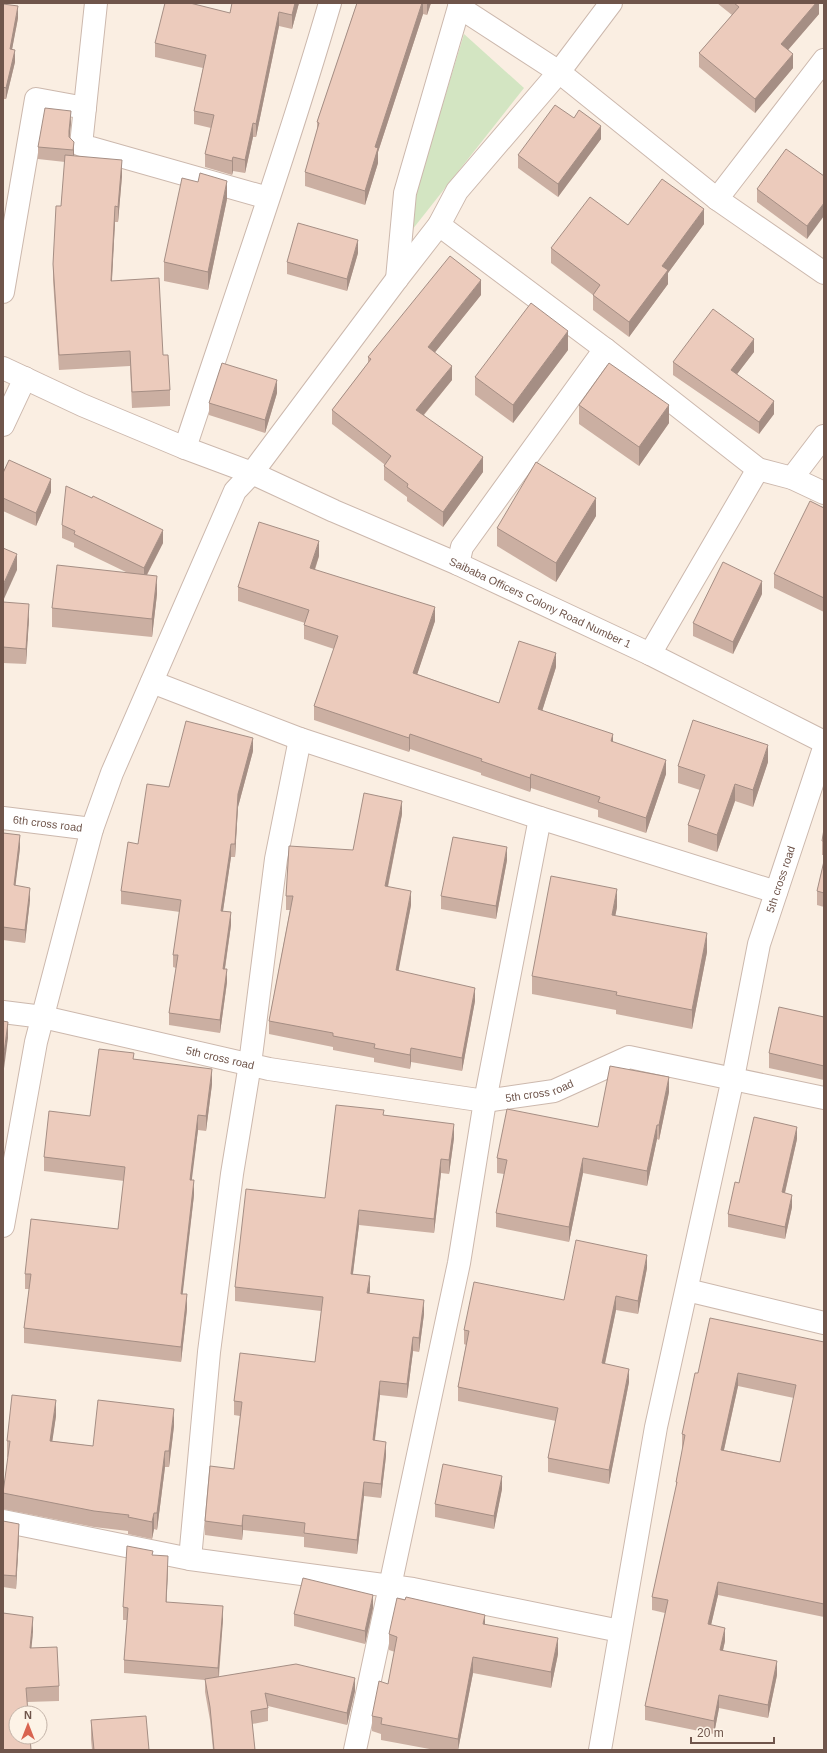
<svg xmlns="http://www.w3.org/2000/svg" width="827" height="1753" font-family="Arial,sans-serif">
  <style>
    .green { fill: #d3e5c2 }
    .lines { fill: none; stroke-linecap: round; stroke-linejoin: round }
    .minor-casing { stroke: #ccb8ad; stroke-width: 24 }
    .tertiary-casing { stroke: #ccb8ad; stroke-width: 24 }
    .minor { stroke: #fff; stroke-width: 22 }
    .tertiary { stroke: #fff; stroke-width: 22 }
    .wall { fill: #cbafa2; fill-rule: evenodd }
    .shaded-wall { fill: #a58e84 }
    .building { fill: #eccbbc; stroke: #a58e84; fill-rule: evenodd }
    .labels { text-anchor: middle; stroke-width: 4; stroke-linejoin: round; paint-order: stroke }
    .street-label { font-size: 11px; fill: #6f554b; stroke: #fdf3e7 }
  </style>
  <rect width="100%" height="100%" fill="#faeee2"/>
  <path class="green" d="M 464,34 L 524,88 L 412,230 L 415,195 Z"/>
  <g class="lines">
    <defs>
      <g id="minor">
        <path d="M 96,3 L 81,145 L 268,198"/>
        <path d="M 460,3 L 459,7 L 559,72 L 717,199 L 824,273"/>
        <path d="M 717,199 L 824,60"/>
        <path d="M 439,225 L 605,349 L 758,469 L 792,478 L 824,493"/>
        <path d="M 397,279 L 405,193 L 459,7"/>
        <path d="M 3,292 L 36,99 L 85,108"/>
        <path d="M 3,425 L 25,378"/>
        <path d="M 185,448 C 234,300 286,153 330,3"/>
        <path id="s1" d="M 252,473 L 334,511 L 458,564 L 650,654 L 824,742"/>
        <path d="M 792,478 L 824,436"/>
        <path d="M 458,564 L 462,547 L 605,349"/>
        <path d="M 650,654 L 758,469"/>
        <path d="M 152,682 L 300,739 L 540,818 L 776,892"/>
        <path id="s2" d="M 3,818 L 92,829"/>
        <path id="s3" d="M 3,1012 L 43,1017 L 269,1069 L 485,1101 L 554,1091 L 629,1057 L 824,1098"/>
        <path d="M 687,1290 L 824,1323"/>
        <path d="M 3,1521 L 190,1559 L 413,1589 L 620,1631"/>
        <path d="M 190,1559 L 209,1352 L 232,1174 L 250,1064 L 276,859 L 300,739"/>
        <path d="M 355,1750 L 459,1263 L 485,1101 L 540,818"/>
        <path id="s4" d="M 600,1750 L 656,1427 L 733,1078 L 759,944 L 824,748"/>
      </g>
      <g id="tertiary">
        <path d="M 3,368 L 82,405 L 185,448 L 252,473"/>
        <path d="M 3,1226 L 36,1042 L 92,829 L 112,773 L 235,491 L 252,473 L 397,279 L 439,225 L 457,191 L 559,72 L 611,3"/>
      </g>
    </defs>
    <use href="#minor" class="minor-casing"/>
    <use href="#tertiary" class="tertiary-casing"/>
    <use href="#minor" class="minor"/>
    <use href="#tertiary" class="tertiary"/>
  </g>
  <g class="wall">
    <path d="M 299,3 L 292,29 L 279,26 L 256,137 L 253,137 L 245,173 L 233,171 L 232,175 L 205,167 L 205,154 L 211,128 L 194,124 L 194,111 L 203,68 L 155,57 L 155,43 L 230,13 Z"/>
    <path d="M 357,3 L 431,3 L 427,15 L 423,14 L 378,152 L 378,163 L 365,205 L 305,186 L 305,172 L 317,132 L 317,122 Z"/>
    <path d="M 717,3 L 819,3 L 819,14 L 788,50 L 793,68 L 755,113 L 699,67 L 699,53 L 732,15 Z"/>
    <path d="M 3,4 L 18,18 L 12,49 L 15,62 L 6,99 L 3,99 Z"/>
    <path d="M 574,118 L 601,139 L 558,197 L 518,168 L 518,155 Z"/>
    <path d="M 71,123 L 69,136 L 74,142 L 74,156 L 122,176 L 118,222 L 115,222 L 112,281 L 163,355 L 170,390 L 170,406 L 132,408 L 130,366 L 59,370 L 53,280 L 53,264 L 61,206 L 65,162 L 38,159 L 38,147 Z"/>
    <path d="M 824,176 L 807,239 L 757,202 L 757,189 Z"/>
    <path d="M 227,199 L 208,290 L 164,281 L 164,262 Z"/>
    <path d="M 704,224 L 668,273 L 668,284 L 629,337 L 593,310 L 593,295 L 551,263 L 551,248 L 628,225 Z"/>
    <path d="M 358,253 L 347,291 L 287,274 L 287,262 Z"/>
    <path d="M 481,295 L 435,352 L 452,380 L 424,415 L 483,472 L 443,527 L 407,501 L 407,497 L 384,480 L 384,464 L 332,424 L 332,410 L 368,363 L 368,357 Z"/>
    <path d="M 568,350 L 513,423 L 475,395 L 475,377 Z"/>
    <path d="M 754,352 L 737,374 L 774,414 L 759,434 L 673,375 L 673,362 Z"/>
    <path d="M 277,393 L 265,433 L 209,415 L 209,403 Z"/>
    <path d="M 579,405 L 669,423 L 639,466 L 579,424 Z"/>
    <path d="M 3,473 L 51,492 L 36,526 L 3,511 Z"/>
    <path d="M 824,508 L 824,612 L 774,588 L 774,574 Z"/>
    <path d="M 596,516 L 556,582 L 497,546 L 497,528 Z"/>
    <path d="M 62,525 L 163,543 L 147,575 L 157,594 L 152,637 L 52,627 L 52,608 L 128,573 L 74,547 L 74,543 L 62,538 Z"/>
    <path d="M 319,556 L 315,570 L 435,621 L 417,674 L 499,703 L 556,667 L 542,711 L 613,742 L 666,774 L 646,833 L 598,817 L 598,810 L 531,788 L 530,792 L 481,775 L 481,773 L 410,749 L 409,752 L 314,720 L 314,706 L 334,649 L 304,639 L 304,625 L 305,623 L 238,601 L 238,587 Z"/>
    <path d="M 762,594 L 733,654 L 693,636 L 693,623 Z"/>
    <path d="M 3,602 L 29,619 L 26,664 L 3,663 Z"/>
    <path d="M 253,751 L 238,807 L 235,857 L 231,857 L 223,911 L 231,925 L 225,969 L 227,982 L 220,1033 L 169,1025 L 169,1013 L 176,968 L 173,967 L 173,955 L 180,912 L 121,904 L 121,891 L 138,844 L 169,787 Z"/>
    <path d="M 768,762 L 753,807 L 735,801 L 717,852 L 688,842 L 688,825 L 700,790 L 678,783 L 678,766 Z"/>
    <path d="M 402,814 L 388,887 L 411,905 L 398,971 L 475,1001 L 462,1071 L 411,1062 L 410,1069 L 374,1062 L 374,1058 L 333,1050 L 333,1047 L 269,1034 L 269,1021 L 290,910 L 286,910 L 286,896 L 353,850 Z"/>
    <path d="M 824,829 L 824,855 L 822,855 L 822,841 Z"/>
    <path d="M 3,833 L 20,848 L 15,886 L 30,900 L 25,943 L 3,940 Z"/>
    <path d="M 507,860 L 496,919 L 441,909 L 441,896 Z"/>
    <path d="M 824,861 L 824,907 L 817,905 L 817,891 Z"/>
    <path d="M 617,907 L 615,916 L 707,952 L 692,1029 L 616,1014 L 616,1010 L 532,994 L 532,976 Z"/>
    <path d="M 824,1017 L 824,1080 L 769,1068 L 769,1053 Z"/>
    <path d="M 134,1059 L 212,1084 L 206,1131 L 198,1130 L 191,1180 L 194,1195 L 182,1294 L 187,1309 L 181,1362 L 24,1343 L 24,1328 L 29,1289 L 25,1289 L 25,1274 L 118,1229 L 124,1181 L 44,1171 L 44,1157 L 90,1116 Z"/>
    <path d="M 669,1092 L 659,1140 L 657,1139 L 647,1186 L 583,1173 L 569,1242 L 496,1227 L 496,1213 L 504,1174 L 497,1173 L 497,1158 L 598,1127 Z"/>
    <path d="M 384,1115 L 454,1138 L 449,1174 L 441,1173 L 434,1233 L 359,1225 L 353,1274 L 370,1290 L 369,1293 L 424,1314 L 419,1352 L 413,1351 L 407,1398 L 380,1395 L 375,1440 L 386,1456 L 381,1498 L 364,1496 L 357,1554 L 304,1547 L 304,1537 L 243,1530 L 242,1540 L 205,1535 L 205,1521 L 234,1469 L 240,1416 L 234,1415 L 234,1401 L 315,1362 L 321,1311 L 235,1301 L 235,1287 L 325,1198 Z"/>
    <path d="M 797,1139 L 785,1193 L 792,1207 L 785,1239 L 728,1227 L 728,1214 L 739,1183 Z"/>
    <path d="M 647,1268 L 638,1314 L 616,1310 L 605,1364 L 629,1382 L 609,1484 L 548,1472 L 548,1458 L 556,1421 L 458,1401 L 458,1387 L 466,1345 L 464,1344 L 464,1330 L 564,1300 Z"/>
    <path d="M 824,1342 L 824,1617 L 718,1595 L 711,1625 L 725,1641 L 723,1650 L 777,1675 L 768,1718 L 719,1708 L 714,1734 L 645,1720 L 645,1706 L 665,1613 L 652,1610 L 652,1597 L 676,1490 L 676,1482 L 683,1448 L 682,1448 L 682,1434 L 698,1373 ZM 738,1386 L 794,1398 L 780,1462 L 724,1450 Z"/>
    <path d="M 56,1416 L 52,1441 L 93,1446 L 174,1426 L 169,1467 L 165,1467 L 157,1530 L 154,1529 L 152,1539 L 128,1534 L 128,1531 L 94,1527 L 3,1509 L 3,1493 L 8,1457 L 7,1457 L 7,1441 Z"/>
    <path d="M 502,1489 L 494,1529 L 435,1517 L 435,1504 Z"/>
    <path d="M 3,1521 L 19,1537 L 16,1589 L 3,1587 Z"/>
    <path d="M 153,1555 L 168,1569 L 166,1602 L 223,1619 L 219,1677 L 355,1691 L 347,1725 L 268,1706 L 268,1721 L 252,1724 L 255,1750 L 213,1750 L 210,1720 L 205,1692 L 205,1680 L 124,1673 L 124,1660 L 127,1620 L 123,1620 L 123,1607 Z"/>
    <path d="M 373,1608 L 365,1644 L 294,1626 L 294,1614 Z"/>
    <path d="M 485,1624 L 558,1654 L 551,1688 L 473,1673 L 458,1750 L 435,1750 L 381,1740 L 381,1734 L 372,1731 L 372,1716 L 388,1684 L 395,1652 L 389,1650 L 389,1634 Z"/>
    <path d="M 33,1632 L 31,1648 L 59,1686 L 59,1701 L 27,1702 L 3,1750 Z"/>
    <path d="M 91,1720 L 149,1750 L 92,1750 L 91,1739 Z"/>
  </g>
  <g class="shaded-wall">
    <path d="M 295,3 L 299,3 L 292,29 L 292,15 Z"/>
    <path d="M 422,3 L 423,3 L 423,14 L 378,152 L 378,163 L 365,205 L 365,191 L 375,147 Z"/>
    <path d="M 427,3 L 431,3 L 427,15 Z"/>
    <path d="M 816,3 L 819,3 L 819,14 L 781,58 L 781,44 Z"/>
    <path d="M 18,6 L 18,18 L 10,60 L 10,49 Z"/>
    <path d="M 279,12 L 279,26 L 256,137 L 256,124 Z"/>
    <path d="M 15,50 L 15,62 L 6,99 L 6,88 Z"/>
    <path d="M 793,54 L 793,68 L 755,113 L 755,99 Z"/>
    <path d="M 71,111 L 71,123 L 69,144 L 69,131 Z"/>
    <path d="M 253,123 L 253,137 L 245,173 L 245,160 Z"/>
    <path d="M 601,126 L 601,139 L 558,197 L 558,184 Z"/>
    <path d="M 74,142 L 74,155 L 73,163 L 73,150 Z"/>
    <path d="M 233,157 L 233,171 L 232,175 L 232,161 Z"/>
    <path d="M 122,160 L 122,176 L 118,222 L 118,207 Z"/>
    <path d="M 227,181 L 227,199 L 208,290 L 208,272 Z"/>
    <path d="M 824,203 L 824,216 L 807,239 L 807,226 Z"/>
    <path d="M 115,206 L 115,222 L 111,296 L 111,281 Z"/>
    <path d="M 704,209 L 704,224 L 668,273 L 668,284 L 629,337 L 629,322 L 662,266 Z"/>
    <path d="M 358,240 L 358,253 L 347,291 L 347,279 Z"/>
    <path d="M 481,280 L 481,295 L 428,361 L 428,347 Z"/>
    <path d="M 568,331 L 568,350 L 513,423 L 513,405 Z"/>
    <path d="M 754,339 L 754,352 L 731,382 L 731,370 Z"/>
    <path d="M 452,366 L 452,380 L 416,424 L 416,410 Z"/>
    <path d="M 277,380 L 277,393 L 265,433 L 265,420 Z"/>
    <path d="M 774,401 L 774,414 L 759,434 L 759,422 Z"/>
    <path d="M 669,405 L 669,423 L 639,466 L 639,447 Z"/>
    <path d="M 483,457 L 483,472 L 443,527 L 443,512 Z"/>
    <path d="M 51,479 L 51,492 L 36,526 L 36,513 Z"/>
    <path d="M 596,498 L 596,516 L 556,582 L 556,563 Z"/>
    <path d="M 163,530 L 163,543 L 144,580 L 144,568 Z"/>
    <path d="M 319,541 L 319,556 L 310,583 L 310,568 Z"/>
    <path d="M 17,554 L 17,570 L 3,601 L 3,585 Z"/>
    <path d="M 157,576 L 157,594 L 152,637 L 152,619 Z"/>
    <path d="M 762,581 L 762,594 L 733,654 L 733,642 Z"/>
    <path d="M 29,604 L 29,619 L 26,664 L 26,649 Z"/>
    <path d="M 435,607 L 435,621 L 413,687 L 413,673 Z"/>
    <path d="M 556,653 L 556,667 L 538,724 L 538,709 Z"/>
    <path d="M 410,734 L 410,749 L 409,752 L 409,738 Z"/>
    <path d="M 613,734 L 613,749 L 611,741 Z"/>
    <path d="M 253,738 L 253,751 L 238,807 L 235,857 L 235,844 L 238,794 Z"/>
    <path d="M 768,745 L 768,762 L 753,807 L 753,790 Z"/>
    <path d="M 666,760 L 666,774 L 646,833 L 646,818 Z"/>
    <path d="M 531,774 L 531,788 L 530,792 L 530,778 Z"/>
    <path d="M 735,784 L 735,801 L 717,852 L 717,835 Z"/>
    <path d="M 402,801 L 402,814 L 385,900 L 385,886 Z"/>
    <path d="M 20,835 L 20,848 L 14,898 L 14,885 Z"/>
    <path d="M 231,844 L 231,857 L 221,924 L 221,911 Z"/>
    <path d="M 507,847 L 507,860 L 496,919 L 496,906 Z"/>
    <path d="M 30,888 L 30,900 L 25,943 L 25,930 Z"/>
    <path d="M 617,889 L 617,907 L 612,933 L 612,915 Z"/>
    <path d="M 411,891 L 411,905 L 396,984 L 396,970 Z"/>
    <path d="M 231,912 L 231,925 L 223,981 L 223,969 Z"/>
    <path d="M 707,933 L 707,952 L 692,1029 L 692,1010 Z"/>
    <path d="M 227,969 L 227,982 L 220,1033 L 220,1020 Z"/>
    <path d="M 475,988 L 475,1001 L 462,1071 L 462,1058 Z"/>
    <path d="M 8,1022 L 8,1038 L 3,1076 L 3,1061 Z"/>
    <path d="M 411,1048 L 411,1062 L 410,1069 L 410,1055 Z"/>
    <path d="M 212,1069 L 212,1084 L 206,1131 L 206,1116 Z"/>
    <path d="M 669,1077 L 669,1092 L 659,1140 L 659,1125 Z"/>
    <path d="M 198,1115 L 198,1130 L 190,1195 L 190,1180 Z"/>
    <path d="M 454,1124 L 454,1138 L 449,1174 L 449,1160 Z"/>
    <path d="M 657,1125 L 657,1139 L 647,1186 L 647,1171 Z"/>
    <path d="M 797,1127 L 797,1139 L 782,1205 L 782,1192 Z"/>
    <path d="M 583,1158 L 583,1173 L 569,1242 L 569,1227 Z"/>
    <path d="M 441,1159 L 441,1173 L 434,1233 L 434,1219 Z"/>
    <path d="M 194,1180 L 194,1195 L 181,1309 L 181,1294 Z"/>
    <path d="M 792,1195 L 792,1207 L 785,1239 L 785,1227 Z"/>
    <path d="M 359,1210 L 359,1225 L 351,1288 L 351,1274 Z"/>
    <path d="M 647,1255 L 647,1268 L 638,1314 L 638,1301 Z"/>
    <path d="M 370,1276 L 370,1290 L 367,1307 L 367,1293 Z"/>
    <path d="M 187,1294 L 187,1309 L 181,1362 L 181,1347 Z"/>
    <path d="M 616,1296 L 616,1310 L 602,1377 L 602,1363 Z"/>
    <path d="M 424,1300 L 424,1314 L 419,1352 L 419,1338 Z"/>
    <path d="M 413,1337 L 413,1351 L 407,1398 L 407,1384 Z"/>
    <path d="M 629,1369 L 629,1382 L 609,1484 L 609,1470 Z"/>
    <path d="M 738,1373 L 738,1386 L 721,1463 L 721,1450 Z"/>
    <path d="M 380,1381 L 380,1395 L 373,1454 L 373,1440 Z"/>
    <path d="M 56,1400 L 56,1416 L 50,1457 L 50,1441 Z"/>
    <path d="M 174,1409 L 174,1426 L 169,1467 L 169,1451 Z"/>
    <path d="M 386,1442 L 386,1456 L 381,1498 L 381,1484 Z"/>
    <path d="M 165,1451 L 165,1467 L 157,1530 L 157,1513 Z"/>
    <path d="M 502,1476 L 502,1489 L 494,1529 L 494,1516 Z"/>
    <path d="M 364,1482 L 364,1496 L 357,1554 L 357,1540 Z"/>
    <path d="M 154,1513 L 154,1529 L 152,1539 L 152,1522 Z"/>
    <path d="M 243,1515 L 243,1530 L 242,1540 L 242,1526 Z"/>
    <path d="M 19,1524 L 19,1537 L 16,1589 L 16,1576 Z"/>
    <path d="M 168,1556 L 168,1569 L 166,1615 L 166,1602 Z"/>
    <path d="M 718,1582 L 718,1595 L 708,1638 L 708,1624 Z"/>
    <path d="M 373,1595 L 373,1608 L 365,1644 L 365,1631 Z"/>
    <path d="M 223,1606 L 223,1619 L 218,1681 L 218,1668 Z"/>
    <path d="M 485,1615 L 485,1631 L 483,1624 Z"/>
    <path d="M 33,1617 L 33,1632 L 30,1663 L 30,1648 Z"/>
    <path d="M 725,1628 L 725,1641 L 720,1663 L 720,1650 Z"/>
    <path d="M 558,1638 L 558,1654 L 551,1688 L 551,1672 Z"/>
    <path d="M 473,1657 L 473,1673 L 458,1750 L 458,1739 Z"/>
    <path d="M 777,1661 L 777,1675 L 768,1718 L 768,1705 Z"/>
    <path d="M 355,1678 L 355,1691 L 347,1725 L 347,1713 Z"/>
    <path d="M 719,1695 L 719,1708 L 714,1734 L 714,1721 Z"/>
  </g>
  <g class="building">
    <path d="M 165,3 L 190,3 L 230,13 L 232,3 L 295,3 L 292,15 L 279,12 L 256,124 L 253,123 L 245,160 L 233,157 L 232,161 L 205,154 L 214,115 L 194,111 L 206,55 L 155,43 Z"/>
    <path d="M 357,3 L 422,3 L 375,147 L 378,148 L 365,191 L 305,172 L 319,123 L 317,122 Z"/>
    <path d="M 734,3 L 816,3 L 781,44 L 793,54 L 755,99 L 699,53 L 739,7 Z"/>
    <path d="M 3,4 L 18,6 L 10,49 L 15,50 L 6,88 L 3,87 Z"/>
    <path d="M 555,105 L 574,118 L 579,110 L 601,126 L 558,184 L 518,155 Z"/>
    <path d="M 45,108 L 71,111 L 69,131 L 69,137 L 74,142 L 73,150 L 38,147 Z"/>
    <path d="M 786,149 L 824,176 L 824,203 L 807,226 L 757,189 Z"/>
    <path d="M 65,155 L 122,160 L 118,207 L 115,206 L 111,281 L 159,278 L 163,355 L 168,355 L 170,390 L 132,392 L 130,351 L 59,355 L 53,264 L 56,206 L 61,206 Z"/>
    <path d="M 200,173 L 227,181 L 208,272 L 164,262 L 182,178 L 198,182 Z"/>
    <path d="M 662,179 L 704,209 L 662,266 L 668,270 L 629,322 L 593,295 L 600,285 L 551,248 L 590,197 L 628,225 Z"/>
    <path d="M 298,223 L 358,240 L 347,279 L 287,262 Z"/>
    <path d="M 450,256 L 481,280 L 428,347 L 452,366 L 416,410 L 483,457 L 443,512 L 407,487 L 408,484 L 384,466 L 391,456 L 332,410 L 371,359 L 368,357 Z"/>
    <path d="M 531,303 L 568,331 L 513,405 L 475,377 Z"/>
    <path d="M 713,309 L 754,339 L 731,370 L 774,401 L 759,422 L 673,362 Z"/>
    <path d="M 222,363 L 277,380 L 265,420 L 209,403 Z"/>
    <path d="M 609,363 L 669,405 L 639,447 L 579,405 Z"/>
    <path d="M 9,460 L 51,479 L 36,513 L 3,498 L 3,473 Z"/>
    <path d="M 536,462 L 596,498 L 556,563 L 497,528 Z"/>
    <path d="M 66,486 L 92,498 L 93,496 L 163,530 L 144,568 L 74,534 L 75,531 L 62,525 Z"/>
    <path d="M 810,501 L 824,508 L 824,598 L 774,574 Z"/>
    <path d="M 259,522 L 319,541 L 310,568 L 435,607 L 413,673 L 499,703 L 519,641 L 556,653 L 538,709 L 613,734 L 611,741 L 666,760 L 646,818 L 598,802 L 600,797 L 531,774 L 530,778 L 481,761 L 482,759 L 410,734 L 409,738 L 314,706 L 338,636 L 304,625 L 309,610 L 238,587 Z"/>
    <path d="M 3,548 L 17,554 L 3,585 Z"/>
    <path d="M 723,562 L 762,581 L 733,642 L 693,623 Z"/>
    <path d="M 57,565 L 157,576 L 152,619 L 52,608 Z"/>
    <path d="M 3,602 L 29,604 L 26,649 L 3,647 Z"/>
    <path d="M 693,720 L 768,745 L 753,790 L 735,784 L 717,835 L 688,825 L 705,775 L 678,766 Z"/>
    <path d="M 186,721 L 253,738 L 238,794 L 235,844 L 231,844 L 221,911 L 231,912 L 223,969 L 227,969 L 220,1020 L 169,1013 L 178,955 L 173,955 L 181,900 L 121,891 L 128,842 L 138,844 L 147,784 L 169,787 Z"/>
    <path d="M 364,793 L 402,801 L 385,886 L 411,891 L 396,970 L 475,988 L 462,1058 L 411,1048 L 410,1055 L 374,1048 L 375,1044 L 333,1036 L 333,1033 L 269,1021 L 293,896 L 286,896 L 289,846 L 353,850 Z"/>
    <path d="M 824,829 L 824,841 L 822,841 Z"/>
    <path d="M 3,833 L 20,835 L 14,885 L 30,888 L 25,930 L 3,927 Z"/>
    <path d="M 453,837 L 507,847 L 496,906 L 441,896 Z"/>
    <path d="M 824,861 L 824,893 L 817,891 Z"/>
    <path d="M 551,876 L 617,889 L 612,915 L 707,933 L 692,1010 L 616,995 L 617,992 L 532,976 Z"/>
    <path d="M 779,1007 L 824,1017 L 824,1066 L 769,1053 Z"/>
    <path d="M 3,1021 L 8,1022 L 3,1061 Z"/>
    <path d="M 99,1049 L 134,1053 L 133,1059 L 212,1069 L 206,1116 L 198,1115 L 190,1180 L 194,1180 L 181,1294 L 187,1294 L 181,1347 L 24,1328 L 31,1274 L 25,1274 L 31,1219 L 118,1229 L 125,1167 L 44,1157 L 49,1111 L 90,1116 Z"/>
    <path d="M 610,1066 L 669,1077 L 659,1125 L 657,1125 L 647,1171 L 583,1158 L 569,1227 L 496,1213 L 507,1160 L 497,1158 L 507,1109 L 598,1127 Z"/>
    <path d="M 336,1105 L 384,1110 L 383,1115 L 454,1124 L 449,1160 L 441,1159 L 434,1219 L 359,1210 L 351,1274 L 370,1276 L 367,1293 L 424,1300 L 419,1338 L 413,1337 L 407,1384 L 380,1381 L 373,1440 L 386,1442 L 381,1484 L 364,1482 L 357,1540 L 304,1533 L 305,1523 L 243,1515 L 242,1526 L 205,1521 L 210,1466 L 234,1469 L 242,1402 L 234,1401 L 240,1353 L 315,1362 L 323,1297 L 235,1287 L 246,1189 L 325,1198 Z"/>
    <path d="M 754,1117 L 797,1127 L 782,1192 L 792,1195 L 785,1227 L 728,1214 L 735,1182 L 739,1183 Z"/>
    <path d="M 576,1240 L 647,1255 L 638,1301 L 616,1296 L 602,1363 L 629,1369 L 609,1470 L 548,1458 L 558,1408 L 458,1387 L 469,1331 L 464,1330 L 474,1282 L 564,1300 Z"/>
    <path d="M 710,1318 L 824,1342 L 824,1604 L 718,1582 L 708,1624 L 725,1628 L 720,1650 L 777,1661 L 768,1705 L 719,1695 L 714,1721 L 645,1706 L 668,1600 L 652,1597 L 677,1482 L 676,1482 L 685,1435 L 682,1434 L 695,1373 L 698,1373 ZM 738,1373 L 796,1385 L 780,1462 L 721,1450 Z"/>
    <path d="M 12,1395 L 56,1400 L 50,1441 L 93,1446 L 98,1400 L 174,1409 L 169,1451 L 165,1451 L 157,1513 L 154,1513 L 152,1522 L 128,1517 L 129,1515 L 94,1511 L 3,1493 L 10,1441 L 7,1441 Z"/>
    <path d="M 443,1464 L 502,1476 L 494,1516 L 435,1504 Z"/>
    <path d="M 3,1521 L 19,1524 L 16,1576 L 3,1575 Z"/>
    <path d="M 127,1546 L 153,1551 L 152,1555 L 168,1556 L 166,1602 L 223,1606 L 218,1668 L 124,1660 L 128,1608 L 123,1607 Z"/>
    <path d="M 303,1578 L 373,1595 L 365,1631 L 294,1614 Z"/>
    <path d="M 406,1597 L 485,1615 L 483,1624 L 558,1638 L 551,1672 L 473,1657 L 458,1739 L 381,1724 L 382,1718 L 372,1716 L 379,1681 L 388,1684 L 397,1637 L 389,1634 L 397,1598 L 405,1600 Z"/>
    <path d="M 3,1613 L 33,1617 L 30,1648 L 57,1647 L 59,1686 L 26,1688 L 28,1713 L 16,1713 L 16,1737 L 30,1737 L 31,1750 L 3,1750 Z"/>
    <path d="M 296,1664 L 355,1678 L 347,1713 L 265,1693 L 268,1708 L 251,1711 L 255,1750 L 214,1750 L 210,1707 L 205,1679 Z"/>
    <path d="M 146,1716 L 149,1750 L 94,1750 L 91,1720 Z"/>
  </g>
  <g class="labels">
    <g class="street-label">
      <text dy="4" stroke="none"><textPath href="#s1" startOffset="316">Saibaba Officers Colony Road Number 1</textPath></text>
      <text dy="4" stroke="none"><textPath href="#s2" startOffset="45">6th cross road</textPath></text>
      <text dy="4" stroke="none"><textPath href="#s4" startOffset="890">5th cross road</textPath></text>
      <text dy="4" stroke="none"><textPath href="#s3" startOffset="222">5th cross road</textPath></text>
      <text dy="4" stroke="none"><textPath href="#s3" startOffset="546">5th cross road</textPath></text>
    </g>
  </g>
  <rect width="827" height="1753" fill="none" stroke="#6f554b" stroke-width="8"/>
  <g transform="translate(28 1725)"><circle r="19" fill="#fdf3e7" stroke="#c4b4a9"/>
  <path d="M0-3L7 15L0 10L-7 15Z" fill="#d96451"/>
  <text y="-6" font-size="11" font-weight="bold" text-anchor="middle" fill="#6f554b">N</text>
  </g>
  <path d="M691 1737v6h83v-6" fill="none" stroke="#6f554b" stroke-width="2"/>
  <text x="697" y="1737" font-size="12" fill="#6f554b" stroke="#fdf3e7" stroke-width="3" paint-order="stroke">20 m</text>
</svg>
